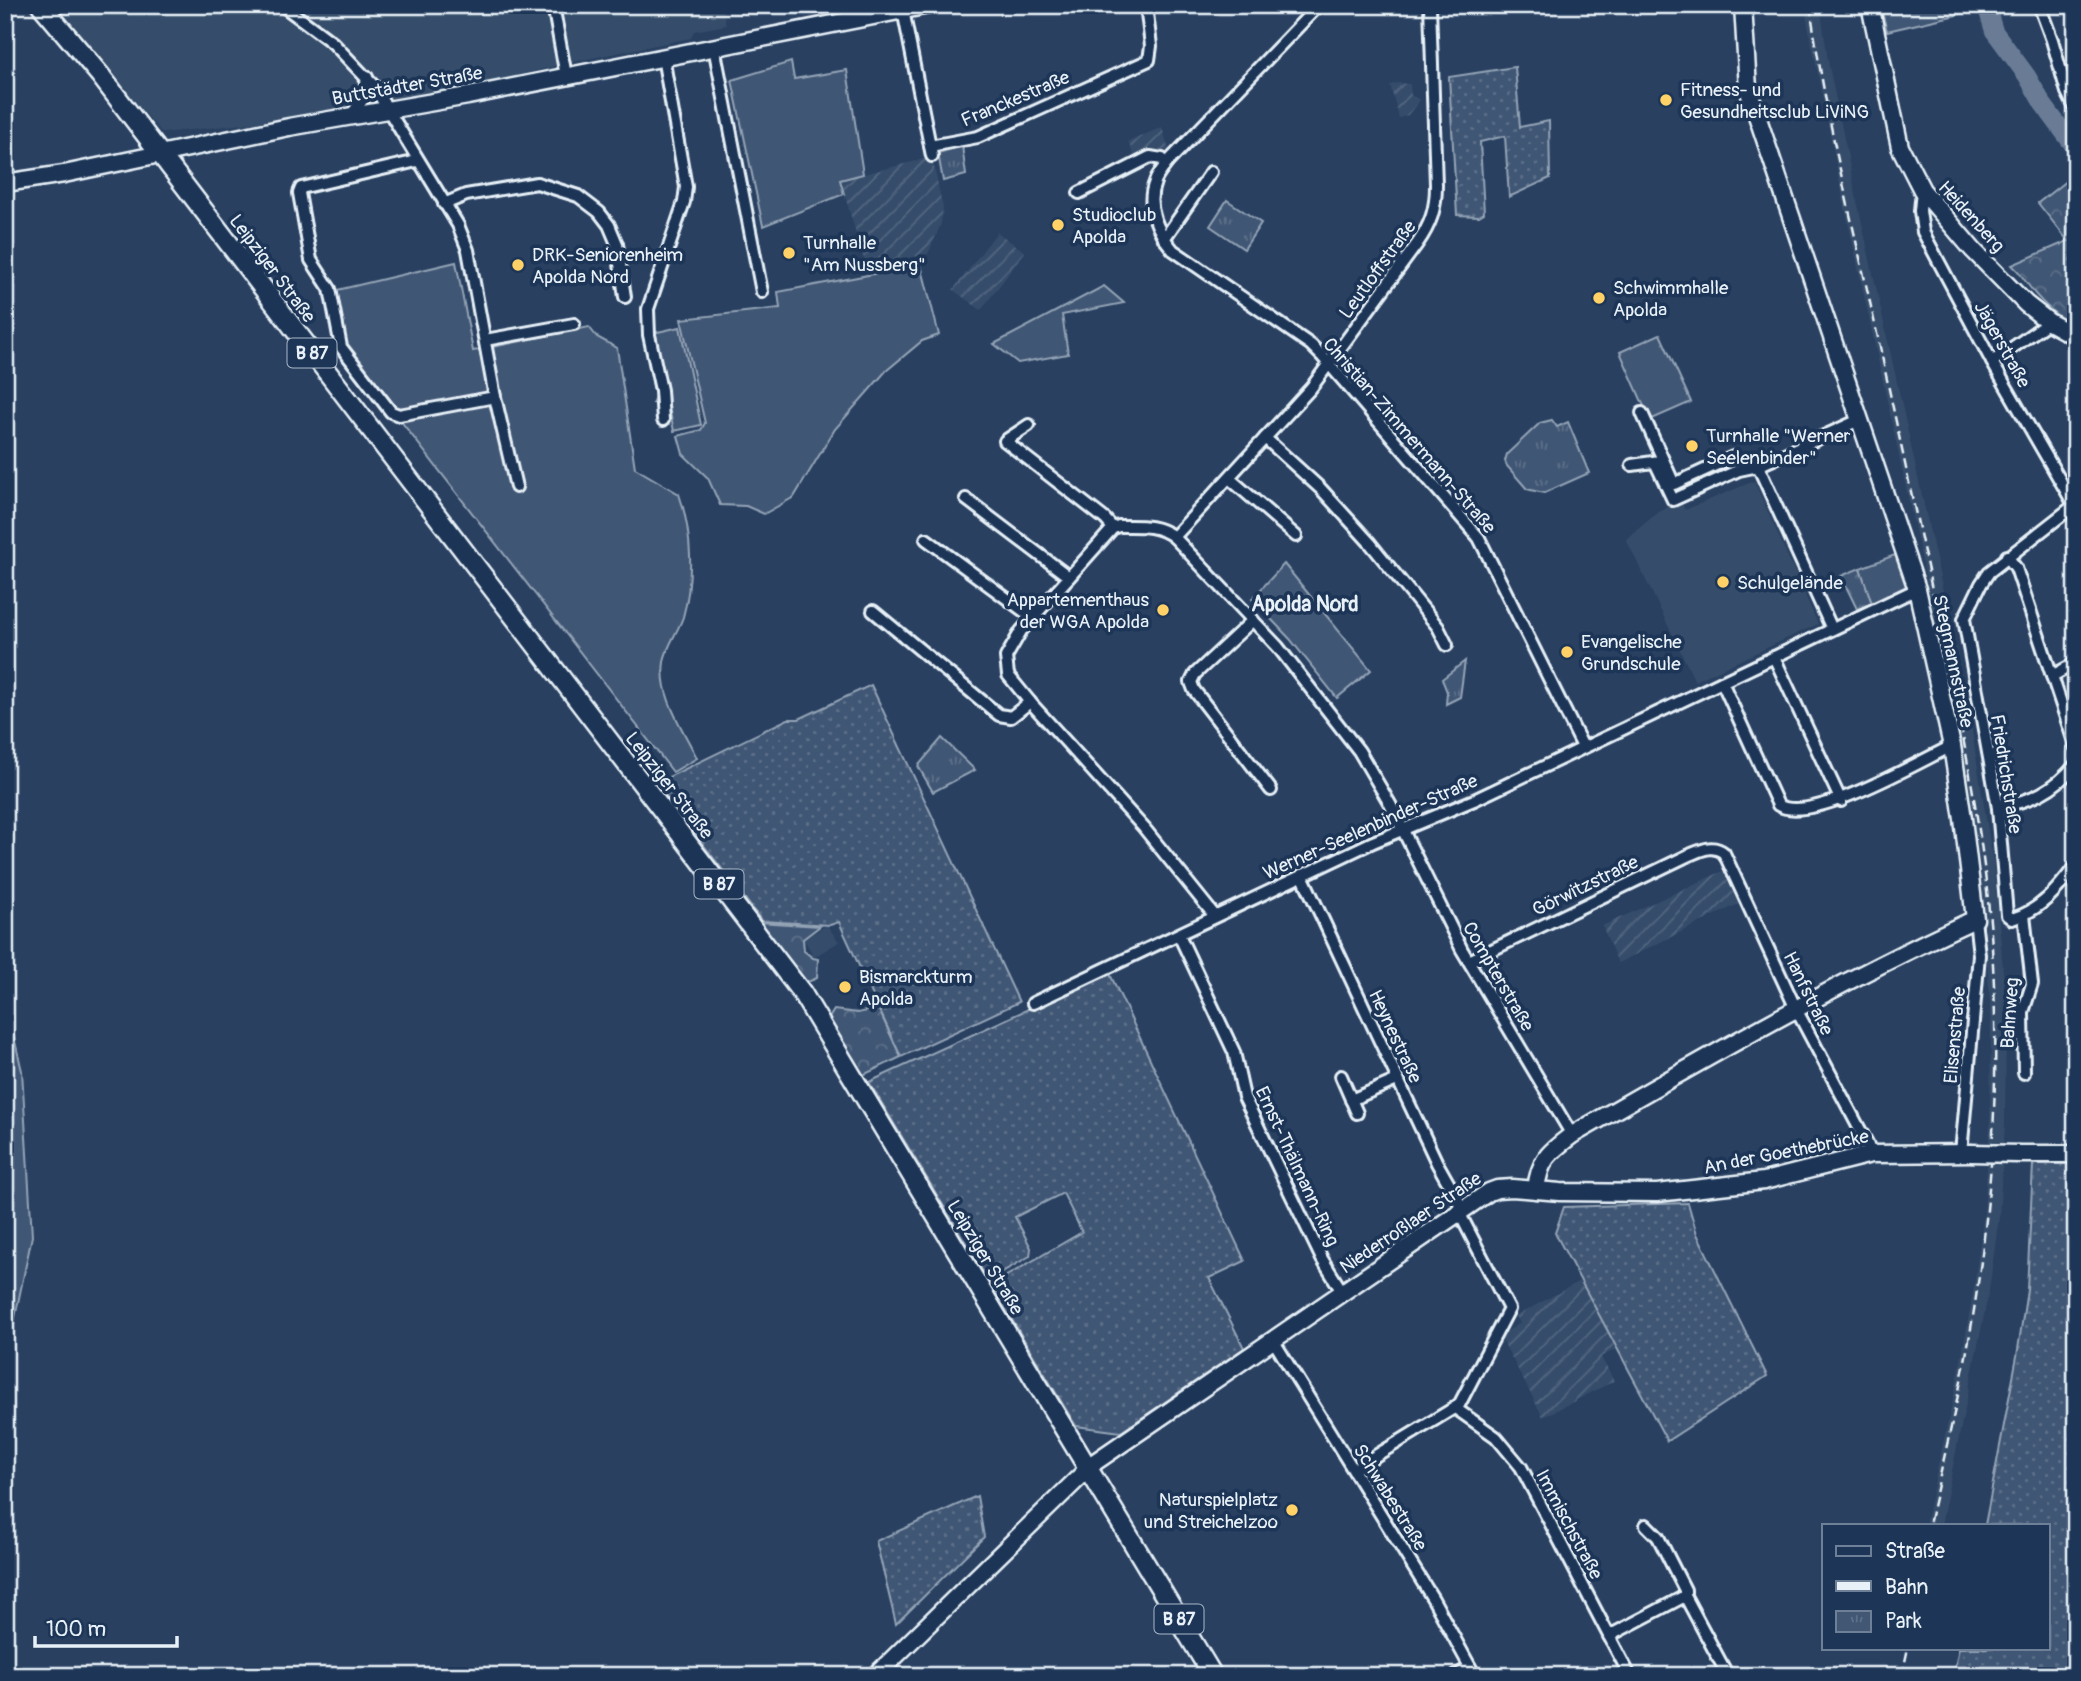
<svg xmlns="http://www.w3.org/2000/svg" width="2081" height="1681" font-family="Pangolin,sans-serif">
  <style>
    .built { fill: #364d6b }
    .industrial { fill: url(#industrial-furrows) }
    .grass { fill: #415774; stroke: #94a4b6; stroke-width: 2 }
    .forest { fill: url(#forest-crowns); stroke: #94a4b6; stroke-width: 2 }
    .park { fill: url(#park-tufts); stroke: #94a4b6; stroke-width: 2 }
    .garden { fill: url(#garden-dots); stroke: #94a4b6; stroke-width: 2 }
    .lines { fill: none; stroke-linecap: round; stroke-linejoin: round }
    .stream { stroke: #9dabbd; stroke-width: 2.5 }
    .river { stroke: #6b7c95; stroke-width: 18 }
    .street-casing { stroke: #e8f1f8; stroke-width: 16 }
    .secondary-casing { stroke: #e8f1f8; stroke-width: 21 }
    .primary-casing { stroke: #e8f1f8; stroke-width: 23 }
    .street { stroke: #1d3557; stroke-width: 10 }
    .secondary { stroke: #1d3557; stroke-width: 16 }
    .primary { stroke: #1d3557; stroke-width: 18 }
    .rail { stroke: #e8f1f8; stroke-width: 2.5; stroke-dasharray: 10 5; stroke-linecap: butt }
    .secondary-bridge-casing { stroke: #e8f1f8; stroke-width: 21; stroke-linecap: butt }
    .secondary-bridge { stroke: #1d3557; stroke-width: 16 }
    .poi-dot { fill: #ffd166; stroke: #1d3557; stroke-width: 2.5 }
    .labels { text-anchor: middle; stroke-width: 7; stroke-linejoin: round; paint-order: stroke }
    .shield { fill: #1d3557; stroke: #abb9c8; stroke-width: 2 }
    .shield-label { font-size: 18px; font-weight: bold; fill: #e8f1f8 }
    .street-label { font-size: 19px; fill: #e8f1f8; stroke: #1d3557 }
    .poi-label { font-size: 19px; fill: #e8f1f8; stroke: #1d3557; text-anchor: start }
    .neighbourhood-label { font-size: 21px; font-weight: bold; fill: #e8f1f8; stroke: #1d3557 }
  </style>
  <defs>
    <pattern id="industrial-furrows" width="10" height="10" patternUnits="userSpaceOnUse" patternTransform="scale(1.75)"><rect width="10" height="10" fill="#364d6b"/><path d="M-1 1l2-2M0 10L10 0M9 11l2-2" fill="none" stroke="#536781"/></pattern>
    <pattern id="forest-crowns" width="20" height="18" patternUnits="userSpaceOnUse" patternTransform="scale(1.75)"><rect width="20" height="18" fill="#415774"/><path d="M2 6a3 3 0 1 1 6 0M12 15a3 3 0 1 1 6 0" fill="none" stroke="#5c7089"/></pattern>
    <pattern id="park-tufts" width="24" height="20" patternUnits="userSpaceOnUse" patternTransform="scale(1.75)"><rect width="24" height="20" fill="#415774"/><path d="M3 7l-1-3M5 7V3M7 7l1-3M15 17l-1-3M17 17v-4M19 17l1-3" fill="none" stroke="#5c7089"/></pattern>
    <pattern id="garden-dots" width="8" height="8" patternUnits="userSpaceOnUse" patternTransform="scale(1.75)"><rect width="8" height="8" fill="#415774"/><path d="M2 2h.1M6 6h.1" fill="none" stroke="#5c7089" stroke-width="1.8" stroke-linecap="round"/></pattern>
  </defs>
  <rect width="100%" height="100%" fill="#294061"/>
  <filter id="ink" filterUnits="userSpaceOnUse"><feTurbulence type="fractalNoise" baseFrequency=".0143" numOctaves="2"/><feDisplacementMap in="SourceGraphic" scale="14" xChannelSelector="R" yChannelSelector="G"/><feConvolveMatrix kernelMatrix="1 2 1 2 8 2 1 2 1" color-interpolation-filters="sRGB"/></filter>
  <g filter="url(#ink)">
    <g class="built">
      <path d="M 53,5 L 722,5 L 726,25 L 694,31 L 691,38 L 582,60 L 449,91 L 279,120 L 162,133 Z"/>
      <path d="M 1804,5 L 1820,5 L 1828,61 L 1857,201 L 1966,695 L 1993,861 L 2001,943 L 2006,1011 L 2005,1125 L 1999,1217 L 1989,1291 L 1941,1525 L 1925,1525 L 1958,1377 L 1974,1287 L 1984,1213 L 1990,1125 L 1991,1015 L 1980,862 L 1952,699 L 1844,203 Z"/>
      <path d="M 1754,481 L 1818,624 L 1695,681 L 1626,539 L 1662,509 L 1681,502 L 1685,510 Z"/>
      <path d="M 827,925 L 839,942 L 814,957 L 804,939 Z"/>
    </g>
    <g class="industrial">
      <path d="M 1398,83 L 1410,84 L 1411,95 L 1420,100 L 1408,115 L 1399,118 L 1390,85 Z"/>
      <path d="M 1162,127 L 1169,150 L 1155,152 L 1135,158 L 1128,142 Z"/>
      <path d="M 932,157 L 943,208 L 941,224 L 928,254 L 866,266 L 840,180 Z"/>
      <path d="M 997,232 L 1025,252 L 981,310 L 953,290 Z"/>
      <path d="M 1723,871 L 1738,904 L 1618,963 L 1602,926 Z"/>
      <path d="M 1580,1281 L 1592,1299 L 1618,1348 L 1601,1357 L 1614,1381 L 1543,1417 L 1500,1336 L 1520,1323 L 1516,1316 Z"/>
    </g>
    <g class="grass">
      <path d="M 1880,5 L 1976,5 L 1978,10 L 1887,31 Z"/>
      <path d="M 791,62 L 794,79 L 847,70 L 863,174 L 840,180 L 844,194 L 763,226 L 732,80 Z"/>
      <path d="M 456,262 L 473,351 L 589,327 L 597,337 L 617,348 L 635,468 L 679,494 C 692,532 694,578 683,617 C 678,632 666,647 664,662 C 659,696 683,729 697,758 L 673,772 L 345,349 L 333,291 Z"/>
      <path d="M 921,265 L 939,335 L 922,341 L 886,371 L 835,429 L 794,497 L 764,514 L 746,506 L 720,505 L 708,478 L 683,454 L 678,436 L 701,430 L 705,423 L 681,319 L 780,308 L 778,292 Z"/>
      <path d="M 1104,286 L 1124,303 L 1062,315 L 1068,354 L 1018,363 L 994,344 Z"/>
      <path d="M 680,327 L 701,425 L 674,431 L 653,333 Z"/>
      <path d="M 1660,334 L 1691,402 L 1650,420 L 1620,352 Z"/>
      <path d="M 1895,555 L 1906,586 L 1904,590 L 1872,604 L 1860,568 Z"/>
      <path d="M 1284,564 L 1371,670 L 1337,698 L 1290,639 L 1252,599 Z"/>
      <path d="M 5,999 L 22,1071 L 32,1236 L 5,1365 Z"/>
    </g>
    <g class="forest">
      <path d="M 2076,173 L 2076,328 C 2056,316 2039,301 2026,282 C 2021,275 2019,271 2012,265 L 2068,241 L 2038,203 Z"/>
      <path d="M 1860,568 L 1872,604 L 1857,609 L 1841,576 Z"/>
      <path d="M 758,922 L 820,926 L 803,939 L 804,951 L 813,958 L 818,959 L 817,978 L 803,984 Z"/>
      <path d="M 878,1008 L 901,1057 L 861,1076 L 829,1018 L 834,1010 L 858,1013 Z"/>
    </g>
    <g class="park">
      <path d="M 962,146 L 966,175 L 943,181 L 938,153 Z"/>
      <path d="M 1227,200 L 1261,223 L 1244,249 L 1210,226 Z"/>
      <path d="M 1552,420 L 1557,427 L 1568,422 L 1589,473 L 1544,493 L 1535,491 L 1527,489 L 1507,466 L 1505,461 L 1507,454 L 1540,423 Z"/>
      <path d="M 1465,661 L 1460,697 L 1446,704 L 1447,692 L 1442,679 Z"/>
      <path d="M 942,738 L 975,770 L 933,792 L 918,766 Z"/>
    </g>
    <g class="garden">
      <path d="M 1515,67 L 1520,127 L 1549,121 L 1550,178 L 1509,197 L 1505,136 L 1480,142 L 1484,213 L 1479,216 L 1457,215 L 1449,77 Z"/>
      <path d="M 871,685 L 1019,1002 L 901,1057 L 839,922 L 830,925 L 762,921 L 656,783 L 788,719 L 799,719 Z"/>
      <path d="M 1109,972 L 1245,1261 L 1209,1278 L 1244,1348 L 1121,1432 L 1076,1426 L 991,1285 L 1082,1232 L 1063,1193 L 1015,1217 L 1031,1248 L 1030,1256 L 988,1280 L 869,1082 Z"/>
      <path d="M 2033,1164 L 2076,1164 L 2076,1676 L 1953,1676 L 1959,1648 L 2048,1648 L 2048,1525 L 1985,1525 L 2017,1356 L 2027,1290 Z"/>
      <path d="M 1688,1203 L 1697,1234 L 1767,1376 L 1667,1441 L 1555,1233 L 1564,1207 Z"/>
      <path d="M 977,1496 L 984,1537 L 896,1624 L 876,1541 Z"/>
    </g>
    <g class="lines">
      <path class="stream" d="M 645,340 L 655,396 L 653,403"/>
      <path class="river" d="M 1986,5 L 1994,31 L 2027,76 L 2043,104 L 2076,149"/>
      <defs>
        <g id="street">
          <path d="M 282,5 L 333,43 L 373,85 L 458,225 L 468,250 L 495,397 L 516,487"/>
          <path d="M 553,5 L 566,76"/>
          <path d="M 1319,5 L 1167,163 C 1163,169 1157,175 1155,182 C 1145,206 1158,232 1173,250 L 1311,345 L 1322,356 L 1479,538 L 1583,747"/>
          <path d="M 2039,5 L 2052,40 L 2067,92 L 2076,110"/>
          <path d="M 903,10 L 932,156"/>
          <path d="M 714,47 L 762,292"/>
          <path d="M 351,115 L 364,98 L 367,77"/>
          <path d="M 930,146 L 978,137 L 1149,60 L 1151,46 L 1146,5"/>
          <path d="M 417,161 L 301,188 L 299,193 L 311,260 L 330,289 L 341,347 L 391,412 L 399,415 L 495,397"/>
          <path d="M 1922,190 L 1920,211 L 1923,232 L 1992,362 L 2076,508"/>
          <path d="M 1079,193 L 1150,157 L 1162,159 L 1167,163"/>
          <path d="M 444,204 L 466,195 L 537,183 L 578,196 L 599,212 L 609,225 L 617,244 L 625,297"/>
          <path d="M 1164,239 L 1211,172"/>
          <path d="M 485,340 L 574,324"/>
          <path d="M 1992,362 L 2049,322"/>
          <path d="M 1642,413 L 1674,484 L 1733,457"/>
          <path d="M 663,420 L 661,390 L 649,335 L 648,309 L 684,202 L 686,187 L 663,57"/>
          <path d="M 1029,425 L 1005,441 L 1105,519 L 1113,528"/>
          <path d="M 1265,438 L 1321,489 L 1370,543 L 1438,627 L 1447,645"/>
          <path d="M 1655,462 L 1673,500 L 1739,470 L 1758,466 L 1859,420"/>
          <path d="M 1632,465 L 1660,461"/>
          <path d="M 1758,466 L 1832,629"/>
          <path d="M 1229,478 L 1296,536"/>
          <path d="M 966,499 L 1069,577"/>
          <path d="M 2076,504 L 1989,572 L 1981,584 L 1964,619 L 1998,808 L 2007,915 L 2012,919 C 2041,910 2058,889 2076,865"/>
          <path d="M 1174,537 L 1311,388 L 1417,244 C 1431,224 1436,209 1436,185 L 1430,5"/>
          <path d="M 926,539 L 1032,617"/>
          <path d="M 2007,556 L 2016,568 L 2076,748"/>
          <path d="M 873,611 L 999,715 L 1011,717 L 1030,702"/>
          <path d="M 1253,620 L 1195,674 L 1191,682 L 1194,690 L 1271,790"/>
          <path d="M 1774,657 L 1841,801"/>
          <path d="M 2052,676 L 2076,663"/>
          <path d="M 1722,682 L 1778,805 C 1811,825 1918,762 1952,746"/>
          <path d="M 1998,808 C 2031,800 2053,792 2076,764"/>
          <path d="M 1302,875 L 1437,1163 L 1459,1202 L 1462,1218 L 1509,1309 L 1459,1405 L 1354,1469"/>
          <path d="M 1214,915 L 1144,828 L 1030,702 L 1008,675 L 1006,657 L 1021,631 L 1113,528 L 1119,526 C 1139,526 1157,524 1174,537 L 1278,647 L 1359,751 L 1390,804 L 1462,950 L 1572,1135"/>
          <path d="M 1179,935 L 1234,1052 L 1244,1097 L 1322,1259 L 1343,1293"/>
          <path d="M 1469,961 L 1687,856 C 1700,851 1712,843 1724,853 L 1796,1009 L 1867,1143 L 1871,1154"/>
          <path d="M 1033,1003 L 1373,842 L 1474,800 L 1917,589"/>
          <path d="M 2024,1073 L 2023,1012 L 2032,984 L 2024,915"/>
          <path d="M 1341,1076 L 1357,1113"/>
          <path d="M 1351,1100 L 1397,1080"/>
          <path d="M 1961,1153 L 1979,955 L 1975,919"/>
          <path d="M 1273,1340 L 1433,1599 L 1475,1676"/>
          <path d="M 1455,1408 L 1496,1437 L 1521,1467 L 1630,1676"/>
          <path d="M 1646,1525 L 1658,1537 L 1685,1590 L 1685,1596 L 1728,1676"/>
          <path d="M 1609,1636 L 1685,1596"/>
          <path d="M 1456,1676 L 1470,1667"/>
        </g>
        <g id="secondary">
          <path d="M 1870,5 L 1900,147 L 1922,190 L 1973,250 L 2026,304 L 2049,322 L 2076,337"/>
          <path d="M 5,183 L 64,174 L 289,127 L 468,96 L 929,5"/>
          <path d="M 2019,1154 L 2076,1154"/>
          <path d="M 1536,1190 C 1539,1160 1549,1152 1572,1135 C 1704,1059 1836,983 1975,919 L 1963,819 L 1952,746 L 1917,589 L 1748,89 L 1743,5"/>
          <path d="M 875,1676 L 1095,1462 L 1489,1192 L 1497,1189 L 1512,1188 L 1560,1192 L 1657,1193 L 1764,1181 L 1871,1154 L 1971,1153"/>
        </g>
        <path id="primary" d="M 41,5 L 100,75 L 802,993 L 1213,1676"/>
      </defs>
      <use href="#street" class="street-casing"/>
      <use href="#secondary" class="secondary-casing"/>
      <use href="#primary" class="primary-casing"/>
      <use href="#street" class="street"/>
      <use href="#secondary" class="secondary"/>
      <use href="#primary" class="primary"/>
      <g class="rail">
        <path d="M 1810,5 C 1826,121 1855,233 1880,347 C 1899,436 1918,524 1937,613 C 1962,729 1987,845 1993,965 C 1999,1073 1993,1182 1977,1290 C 1966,1369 1946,1447 1929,1525"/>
        <path d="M 1902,1676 L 1908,1648"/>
      </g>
      <defs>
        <path id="secondary-bridge" d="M 1971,1153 L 2019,1154"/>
      </defs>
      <use href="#secondary-bridge" class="secondary-bridge-casing"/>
      <use href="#secondary-bridge" class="secondary-bridge"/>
    </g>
  </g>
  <g class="poi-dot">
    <circle cx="1666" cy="100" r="7"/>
    <circle cx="1058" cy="225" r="7"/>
    <circle cx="789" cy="253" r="7"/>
    <circle cx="518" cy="265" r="7"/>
    <circle cx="1599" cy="298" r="7"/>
    <circle cx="1692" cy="446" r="7"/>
    <circle cx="1723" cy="582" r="7"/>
    <circle cx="1163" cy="610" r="7"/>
    <circle cx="1567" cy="652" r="7"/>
    <circle cx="845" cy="987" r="7"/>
    <circle cx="1292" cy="1510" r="7"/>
  </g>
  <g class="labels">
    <g class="shield">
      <rect x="287.5" y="338.5" width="49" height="29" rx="5"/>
      <rect x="694.5" y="869.5" width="49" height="29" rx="5"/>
      <rect x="1154.5" y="1604.5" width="49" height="29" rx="5"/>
    </g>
    <g class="shield-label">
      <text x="312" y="359">B 87</text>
      <text x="719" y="890">B 87</text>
      <text x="1179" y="1625">B 87</text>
    </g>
    <g class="street-label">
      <text transform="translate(407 85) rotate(-10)" y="7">Buttstädter Straße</text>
      <text transform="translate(1015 98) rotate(-23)" y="7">Franckestraße</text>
      <text transform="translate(1972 216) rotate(48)" y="7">Heidenberg</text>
      <text transform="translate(273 268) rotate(53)" y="7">Leipziger Straße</text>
      <text transform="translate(1377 269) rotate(-54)" y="7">Leutloffstraße</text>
      <text transform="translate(2003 344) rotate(61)" y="7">Jägerstraße</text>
      <text transform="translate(1410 435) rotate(49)" y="7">Christian-Zimmermann-Straße</text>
      <text transform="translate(1954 661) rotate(78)" y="7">Stegmannstraße</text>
      <text transform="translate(2007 774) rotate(81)" y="7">Friedrichstraße</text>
      <text transform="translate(670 785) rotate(52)" y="7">Leipziger Straße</text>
      <text transform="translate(1370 826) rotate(-24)" y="7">Werner-Seelenbinder-Straße</text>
      <text transform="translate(1585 885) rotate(-26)" y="7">Görwitzstraße</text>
      <text transform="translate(1499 976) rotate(60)" y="7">Compterstraße</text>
      <text transform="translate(1809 993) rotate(64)" y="7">Hanfstraße</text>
      <text transform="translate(2009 1013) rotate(-86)" y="7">Bahnweg</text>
      <text transform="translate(1954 1035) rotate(-85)" y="7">Elisenstraße</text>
      <text transform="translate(1396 1036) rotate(65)" y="7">Heynestraße</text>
      <text transform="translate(1786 1151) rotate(-11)" y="7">An der Goethebrücke</text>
      <text transform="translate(1298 1166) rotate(65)" y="7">Ernst-Thälmann-Ring</text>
      <text transform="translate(1410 1222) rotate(-34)" y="7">Niederroßlaer Straße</text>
      <text transform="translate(986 1257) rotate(59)" y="7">Leipziger Straße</text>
      <text transform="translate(1391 1497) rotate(58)" y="7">Schwabestraße</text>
      <text transform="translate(1570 1524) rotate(62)" y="7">Immischstraße</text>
    </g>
    <g class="poi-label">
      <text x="1680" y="96">Fitness- und<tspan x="1680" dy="22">Gesundheitsclub LiViNG</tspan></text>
      <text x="1072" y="221">Studioclub<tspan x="1072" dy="22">Apolda</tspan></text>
      <text x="803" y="249">Turnhalle<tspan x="803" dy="22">"Am Nussberg"</tspan></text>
      <text x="532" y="261">DRK-Seniorenheim<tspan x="532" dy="22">Apolda Nord</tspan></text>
      <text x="1613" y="294">Schwimmhalle<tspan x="1613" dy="22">Apolda</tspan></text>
      <text x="1706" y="442">Turnhalle "Werner<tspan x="1706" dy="22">Seelenbinder"</tspan></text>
      <text x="1737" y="589">Schulgelände</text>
      <text x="1149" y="606" text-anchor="end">Appartementhaus<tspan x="1149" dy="22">der WGA Apolda</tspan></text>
      <text x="1581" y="648">Evangelische<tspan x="1581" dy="22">Grundschule</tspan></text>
      <text x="859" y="983">Bismarckturm<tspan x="859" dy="22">Apolda</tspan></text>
      <text x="1278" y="1506" text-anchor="end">Naturspielplatz<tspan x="1278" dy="22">und Streichelzoo</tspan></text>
    </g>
    <g class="neighbourhood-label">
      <text x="1305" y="611">Apolda Nord</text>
    </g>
  </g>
  <rect width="2081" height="1681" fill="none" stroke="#1d3557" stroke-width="28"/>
  <rect x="14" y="14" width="2053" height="1653" fill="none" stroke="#e8f1f8" stroke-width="2.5" filter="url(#ink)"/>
  <rect x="1822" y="1524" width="228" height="126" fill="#1d3557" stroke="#6e8097" stroke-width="2"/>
  <rect x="1836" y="1546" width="35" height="10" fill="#1d3557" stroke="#6e8097" stroke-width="2"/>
  <text x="1885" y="1558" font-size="21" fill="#e8f1f8">Straße</text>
  <rect x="1836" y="1581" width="35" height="10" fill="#e8f1f8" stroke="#6e8097" stroke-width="2"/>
  <text x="1885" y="1594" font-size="21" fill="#e8f1f8">Bahn</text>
  <rect x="1836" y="1611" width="35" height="21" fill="url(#park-tufts)" stroke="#6e8097" stroke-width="2"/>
  <text x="1885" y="1628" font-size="21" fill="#e8f1f8">Park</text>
  <path d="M35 1636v10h142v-10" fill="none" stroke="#e8f1f8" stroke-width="3.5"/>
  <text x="46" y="1636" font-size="21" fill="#e8f1f8" stroke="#1d3557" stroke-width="5" paint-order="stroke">100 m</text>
</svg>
